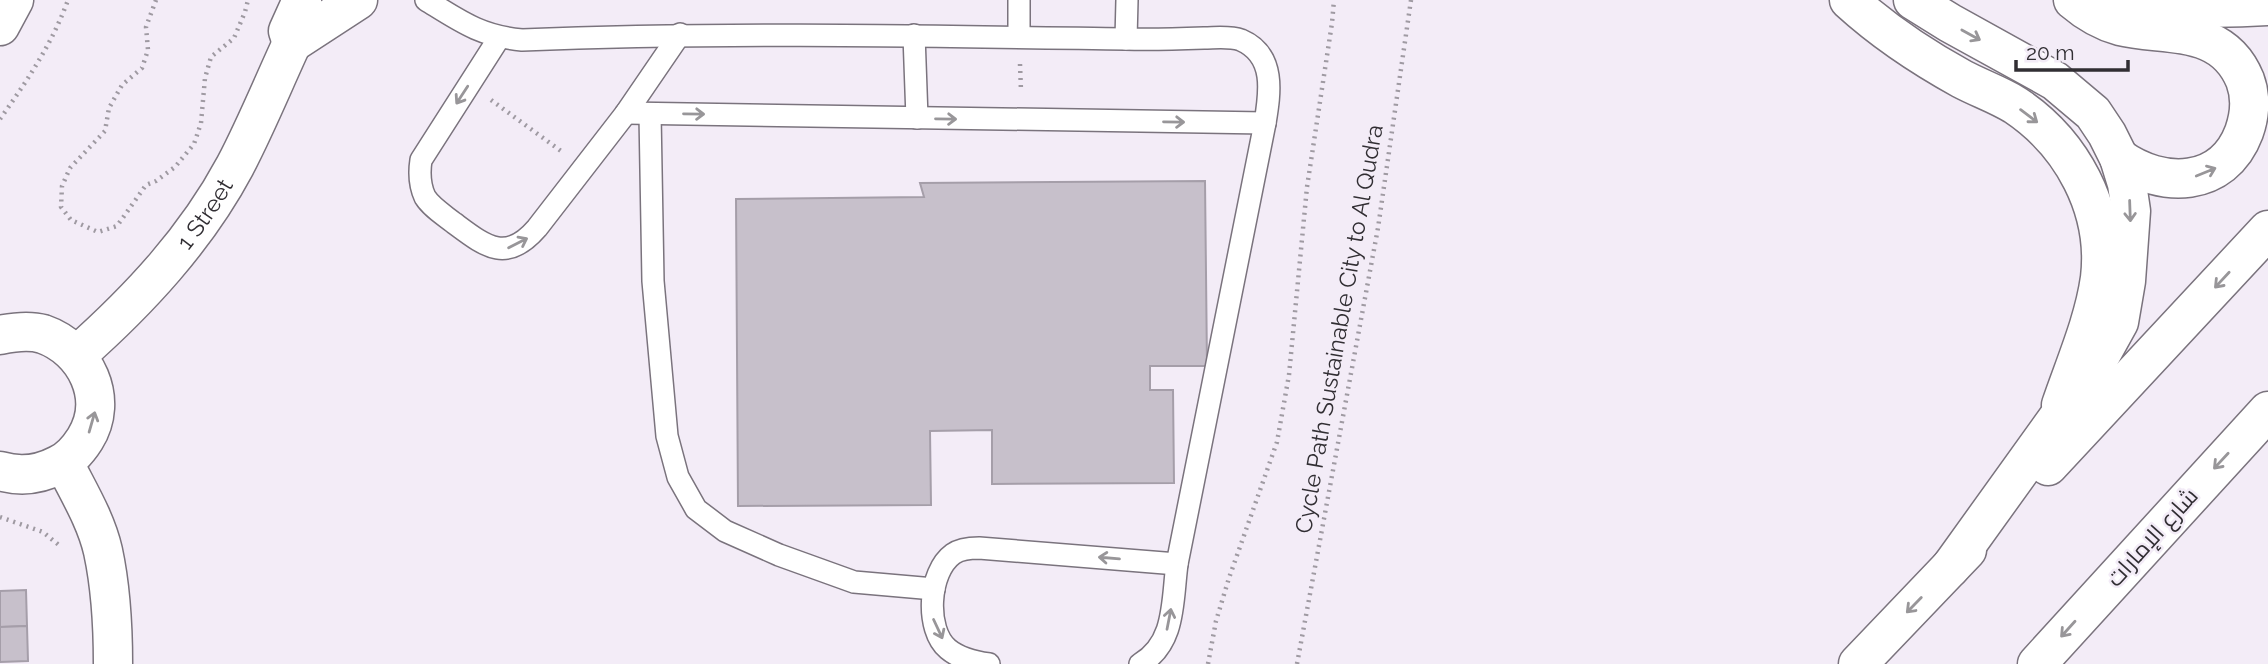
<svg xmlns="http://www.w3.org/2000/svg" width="2268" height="664" font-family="Raleway,Cairo,sans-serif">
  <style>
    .building { fill: #c7c0cb; stroke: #a59ea9; stroke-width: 2 }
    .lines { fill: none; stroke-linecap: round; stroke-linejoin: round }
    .lane-casing { stroke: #7a737d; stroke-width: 24 }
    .street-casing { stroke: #7a737d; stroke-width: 41 }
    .secondary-casing { stroke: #7a737d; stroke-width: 41 }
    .highway-casing { stroke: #7a737d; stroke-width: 41 }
    .path { stroke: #9f9aa2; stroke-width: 4.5; stroke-dasharray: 2 5; stroke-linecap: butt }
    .lane { stroke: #fff; stroke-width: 21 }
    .street { stroke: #fff; stroke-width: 38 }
    .secondary { stroke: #fff; stroke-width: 38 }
    .highway { stroke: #fff; stroke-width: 38 }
    .oneway { stroke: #989699 }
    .labels { text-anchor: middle; stroke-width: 5; stroke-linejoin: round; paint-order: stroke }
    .street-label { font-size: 23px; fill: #312e33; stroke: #f3ecf7 }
  </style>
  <rect width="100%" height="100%" fill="#f3ecf7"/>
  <g class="building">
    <path d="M 1205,181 L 1207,366 L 1150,366 L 1150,390 L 1173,390 L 1174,483 L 992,484 L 992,430 L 930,431 L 931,505 L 738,506 L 736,199 L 924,197 L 920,183 Z"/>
    <path d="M 26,590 L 27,626 L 0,627 L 0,591 Z"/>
    <path d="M 27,626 L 28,661 L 0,662 L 0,627 Z"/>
  </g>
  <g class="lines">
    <defs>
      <g id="lane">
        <path d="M 426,0 C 460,21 480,36 522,40 C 723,32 924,36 1125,39 C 1151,40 1178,39 1204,38 C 1215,38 1230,36 1241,40 C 1276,55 1270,93 1265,123 L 1177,564 C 1172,601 1176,643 1140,664"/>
        <path d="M 914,35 L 917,118"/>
        <path d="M 1019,37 L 1019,0"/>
        <path d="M 499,38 L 421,160 C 419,173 419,184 425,197 C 431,207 444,215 454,223 C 485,246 506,264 537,228 L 626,113 L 680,34"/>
        <path d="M 1126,39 L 1127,0"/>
        <path d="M 626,113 L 1265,123"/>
        <path d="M 650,114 L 653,281 L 667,436 L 678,477 L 696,509 L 725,531 L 779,555 L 854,582 L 934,589"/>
        <path d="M 989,664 C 975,662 960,659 948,649 C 925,630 928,572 953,554 C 960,549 971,548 979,548 L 1177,564"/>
      </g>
      <g id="street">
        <path d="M 302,0 L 288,31 L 292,43 L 358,0"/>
        <path d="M 1849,0 C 1883,31 1922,57 1962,79 C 1979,88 1999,95 2015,105 C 2072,143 2108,209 2100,278 C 2094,321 2075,364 2061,405"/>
        <path d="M 0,26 L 14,0"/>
        <path d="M 0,335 C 14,332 29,330 43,334 C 86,349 110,399 85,439 C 78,450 69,460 58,465 C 39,475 20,477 0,471"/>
        <path id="s1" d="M 77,355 C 139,300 196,239 235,166 C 256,126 273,84 292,43"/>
        <path d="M 64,463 C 78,491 96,520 103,551 C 111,588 113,626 113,664"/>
      </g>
      <g id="secondary">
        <path d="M 1913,0 L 1950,23 L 2055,81 L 2093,113 L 2107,134 L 2119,158 L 2127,184 L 2131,211 L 2126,281 L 2119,322 L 2093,369 L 1950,568"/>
        <path d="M 2073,0 C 2087,12 2102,21 2120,26 C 2166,37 2222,24 2245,80 C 2251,96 2250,115 2244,132 C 2223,188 2162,189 2119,158"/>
        <path d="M 2125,0 C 2172,9 2220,9 2268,6"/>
        <path d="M 2048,466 L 2268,230"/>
        <path d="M 1858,664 L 1967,550"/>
      </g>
      <path id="highway" d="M 2037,664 L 2268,411"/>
    </defs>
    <use href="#lane" class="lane-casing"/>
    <use href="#street" class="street-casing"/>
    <use href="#secondary" class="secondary-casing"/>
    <use href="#highway" class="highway-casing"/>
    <g class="path">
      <path d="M 156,0 L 146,27 L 148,50 L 142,68 L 122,85 L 109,108 L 105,131 L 70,168 L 62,186 L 61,207 L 71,220 L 98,232 L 117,226 L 146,185 L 156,181 L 175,167 L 194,144 L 201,123 L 205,78 L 211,57 L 234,38 L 245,12 L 248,0"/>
      <path d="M 1020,64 L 1021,91"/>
      <path d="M 491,100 L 561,151"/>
      <path d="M 0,119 C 27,81 52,44 68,0"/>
      <path d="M 0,517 L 43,532 L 60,546"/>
      <path d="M 1208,664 L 1216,621 L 1229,578 L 1277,442 L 1289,375 L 1307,187 L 1332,23 L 1334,0"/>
      <path d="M 1297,664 L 1378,228 L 1411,0"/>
    </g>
    <use href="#lane" class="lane"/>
    <use href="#street" class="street"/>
    <use href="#secondary" class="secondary"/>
    <use href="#highway" class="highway"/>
  </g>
  <defs><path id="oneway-shaft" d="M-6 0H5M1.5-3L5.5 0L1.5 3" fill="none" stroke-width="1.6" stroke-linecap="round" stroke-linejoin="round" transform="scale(1.75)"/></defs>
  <g class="oneway">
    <use href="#oneway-shaft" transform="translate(1971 35) rotate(29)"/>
    <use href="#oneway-shaft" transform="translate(462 95) rotate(123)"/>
    <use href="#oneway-shaft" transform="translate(694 114) rotate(1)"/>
    <use href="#oneway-shaft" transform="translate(2029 116) rotate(37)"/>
    <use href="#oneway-shaft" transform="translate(946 119) rotate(1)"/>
    <use href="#oneway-shaft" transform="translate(1174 122) rotate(1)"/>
    <use href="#oneway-shaft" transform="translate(2206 172) rotate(-22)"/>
    <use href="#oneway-shaft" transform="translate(2130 211) rotate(88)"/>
    <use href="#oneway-shaft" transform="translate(518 243) rotate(-27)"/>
    <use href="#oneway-shaft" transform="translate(2222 280) rotate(133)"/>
    <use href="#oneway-shaft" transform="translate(92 422) rotate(-74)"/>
    <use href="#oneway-shaft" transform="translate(2221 461) rotate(133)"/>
    <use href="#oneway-shaft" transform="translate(1109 558) rotate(-175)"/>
    <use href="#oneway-shaft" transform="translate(1914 605) rotate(134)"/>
    <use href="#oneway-shaft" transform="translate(1169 619) rotate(-79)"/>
    <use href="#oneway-shaft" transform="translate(938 629) rotate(65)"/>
    <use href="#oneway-shaft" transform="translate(2068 629) rotate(132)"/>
  </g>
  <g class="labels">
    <g class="street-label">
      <text dy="8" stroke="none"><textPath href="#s1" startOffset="191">1 Street</textPath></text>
      <text transform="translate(1339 329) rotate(-80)" y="8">Cycle Path Sustainable City to Al Qudra</text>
      <text transform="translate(2152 537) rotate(-48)" y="8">شارع الإمارات</text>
    </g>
  </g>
  <path d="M2016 60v10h112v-10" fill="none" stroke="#312e33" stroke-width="3.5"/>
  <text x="2026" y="60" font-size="21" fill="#312e33" stroke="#f3ecf7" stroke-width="5" paint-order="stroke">20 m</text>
</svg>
